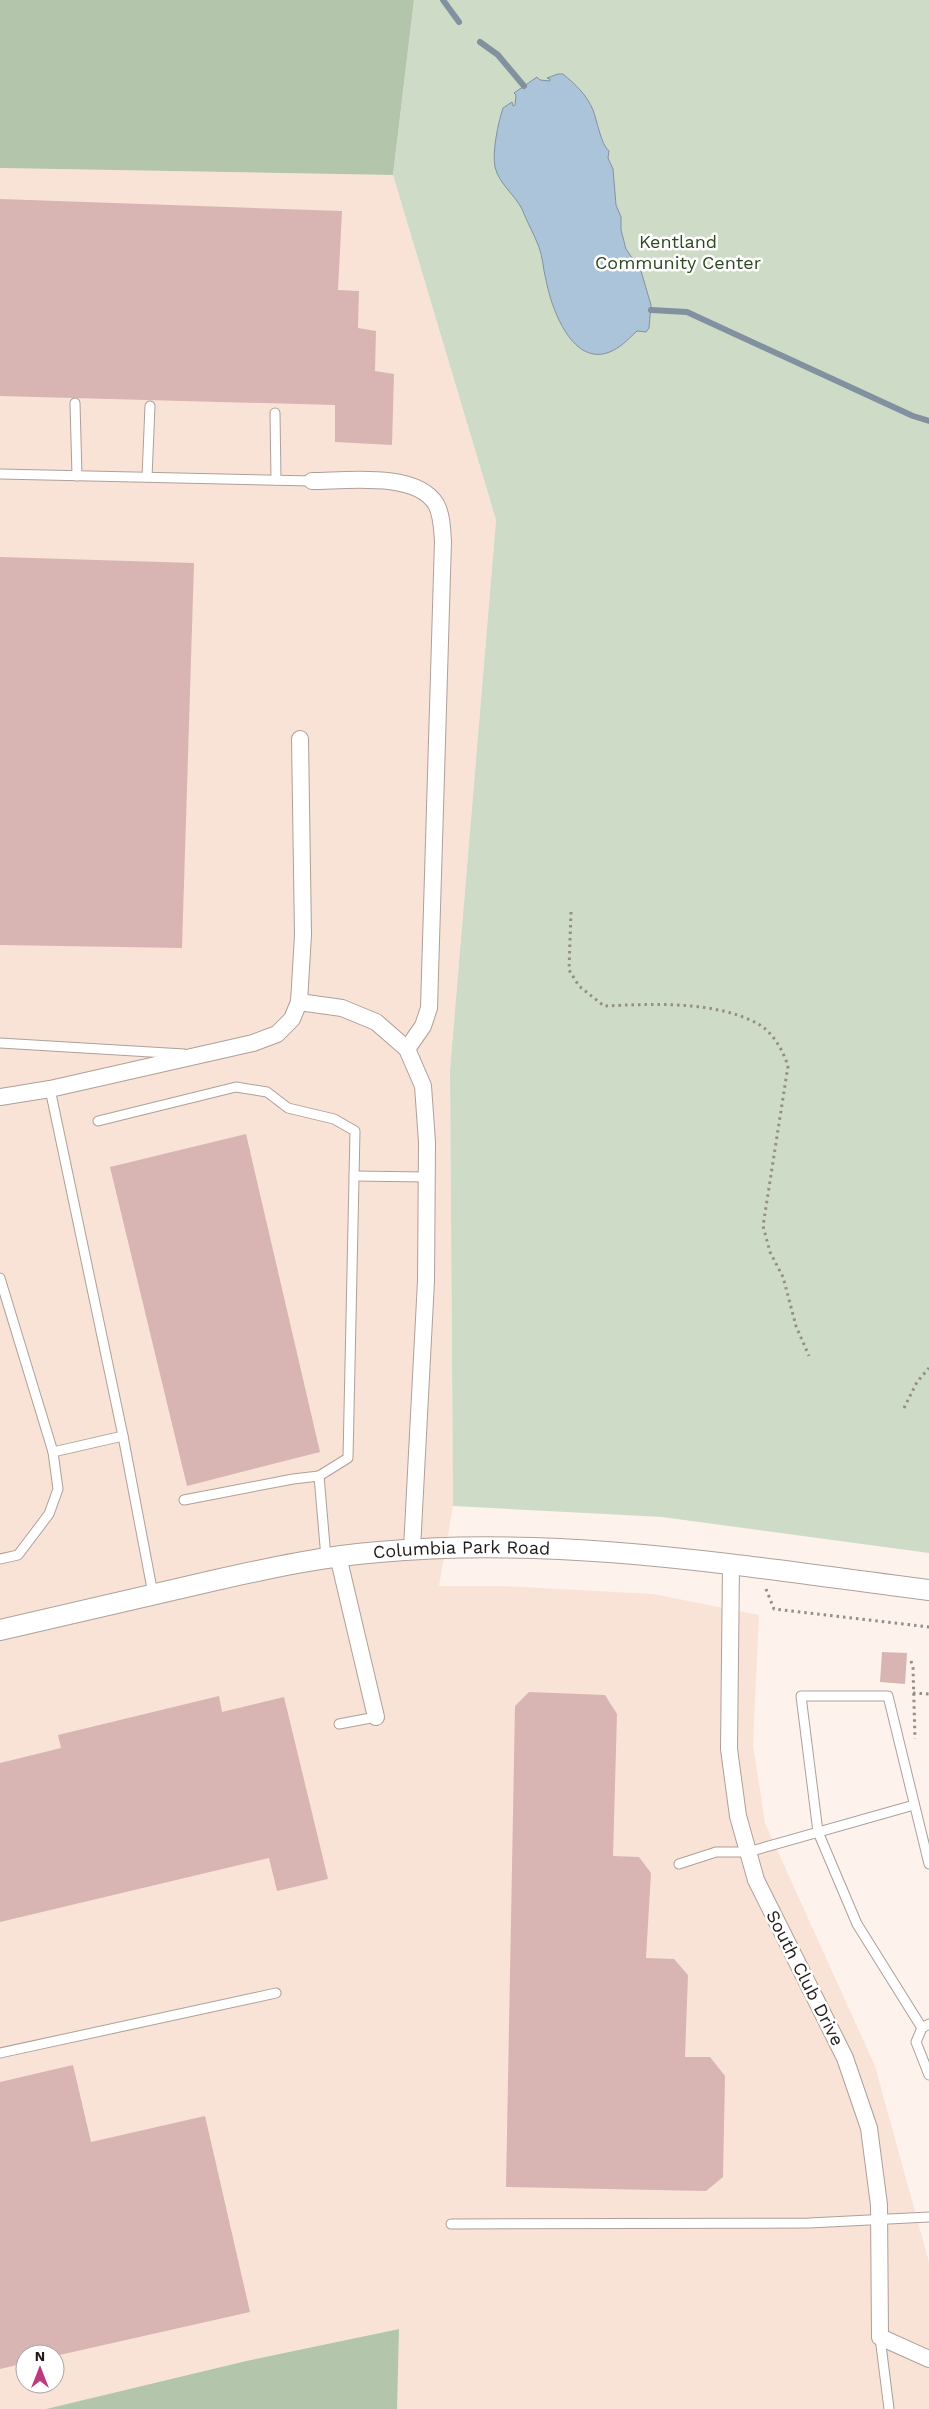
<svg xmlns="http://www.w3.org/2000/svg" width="929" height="2409" font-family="'Work Sans',sans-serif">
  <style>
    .built { fill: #f9e3d7; fill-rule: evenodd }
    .green { fill: #cedcc7 }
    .forest { fill: #b3c5ab }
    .water { fill: #abc4da; stroke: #8291a0 }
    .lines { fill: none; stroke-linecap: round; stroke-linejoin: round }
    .stream { stroke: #8291a0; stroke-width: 6 }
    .building { fill: #d8b5b2 }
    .service-casing { stroke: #aea099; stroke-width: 11 }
    .minor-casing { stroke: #aea099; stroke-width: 18 }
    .tertiary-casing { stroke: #aea099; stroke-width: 22 }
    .path { stroke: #968d89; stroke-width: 3; stroke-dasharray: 2.5 4; stroke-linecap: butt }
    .service { stroke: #fff; stroke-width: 9 }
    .minor { stroke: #fff; stroke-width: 16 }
    .tertiary { stroke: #fff; stroke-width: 20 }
    .labels { text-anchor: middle; stroke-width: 5; stroke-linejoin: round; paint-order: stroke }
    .park-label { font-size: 18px; fill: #2d471f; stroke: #fff }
    .street-label { font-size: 18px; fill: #211b19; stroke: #fff }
  </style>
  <rect width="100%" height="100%" fill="#fef2ec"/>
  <path class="built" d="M 0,168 L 393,175 L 496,520 L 450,1070 L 453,1506 L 439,1586 L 502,1586 L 653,1594 L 759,1615 L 753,1745 L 765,1823 L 875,2066 L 929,2262 L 929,2409 L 397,2409 L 398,2329 L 245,2361 L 46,2409 L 0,2409 ZM 25,2354 L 55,2354 L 55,2384 L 25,2384 Z"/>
  <path class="green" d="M 414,0 L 929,0 L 929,1553 L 662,1517 L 453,1506 L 450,1070 L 496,520 L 393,175 Z"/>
  <g class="forest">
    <path d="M 0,0 L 414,0 L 393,175 L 0,168 Z"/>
    <path d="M 399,2329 L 397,2409 L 46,2409 L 246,2361 Z"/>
  </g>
  <path class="water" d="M 558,74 L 563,74 C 575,84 587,95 593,110 C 597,120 601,145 609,151 L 608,158 L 613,169 L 616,205 L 621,217 L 621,230 L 626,249 L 641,271 L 651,305 L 649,328 L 646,332 L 637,331 C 627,340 621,348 607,353 C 571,364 551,307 546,280 C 543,269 543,258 539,247 C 534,234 527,222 522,209 C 515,195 499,184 495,167 C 492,152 498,123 503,108 L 512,102 L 513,106 L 515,105 L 516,95 L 514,93 L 537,77 L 540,80 L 550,81 L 550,79 L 547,78 Z"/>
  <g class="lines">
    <g class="stream">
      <path d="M 443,0 L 459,22"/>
      <path d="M 480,42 L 498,55 L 524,86"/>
      <path d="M 651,310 L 687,312 L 913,416 L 929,421"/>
    </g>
  </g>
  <g class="building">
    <path d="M 0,199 L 342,211 L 338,290 L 359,291 L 358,328 L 376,331 L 375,371 L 394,374 L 392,445 L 335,442 L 335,405 L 0,396 Z"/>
    <path d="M 0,557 L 194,563 L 182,948 L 0,945 Z"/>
    <path d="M 246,1134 L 320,1452 L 187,1486 L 110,1167 Z"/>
    <path d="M 882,1652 L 907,1653 L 905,1684 L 880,1682 Z"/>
    <path d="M 529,1692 L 605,1695 L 617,1714 L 613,1856 L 639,1857 L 651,1873 L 646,1958 L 674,1959 L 688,1975 L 685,2057 L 710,2057 L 725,2076 L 723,2177 L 706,2191 L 506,2187 L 515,1706 Z"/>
    <path d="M 219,1696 L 222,1712 L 284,1697 L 328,1879 L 277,1891 L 269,1858 L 0,1922 L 0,1763 L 61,1748 L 58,1735 Z"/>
    <path d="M 73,2065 L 91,2142 L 205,2116 L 250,2312 L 55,2356 L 55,2354 L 25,2354 L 25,2363 L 0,2369 L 0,2082 Z"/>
  </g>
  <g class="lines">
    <defs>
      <g id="service">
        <path d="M 75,403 L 77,476"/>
        <path d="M 275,413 L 276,480"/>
        <path d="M 0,474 L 312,481"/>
        <path d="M 147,477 L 150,406"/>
        <path d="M 0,1043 L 184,1054"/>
        <path d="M 50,1089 L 123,1436 L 153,1594"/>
        <path d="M 98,1121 L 236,1087 L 267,1092 L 288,1108 L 334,1119 L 355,1131 L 348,1458 L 319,1476 L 326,1558"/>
        <path d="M 354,1176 L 427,1177"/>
        <path d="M 0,1278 L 53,1452 L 58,1489 L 49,1514 L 18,1555 L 0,1559"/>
        <path d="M 53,1452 L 123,1436"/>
        <path d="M 184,1500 L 293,1479 L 319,1476"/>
        <path d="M 339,1724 L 376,1717"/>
        <path d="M 679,1864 L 716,1852 L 748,1852 L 914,1805"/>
        <path d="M 929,2024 L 922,2028 L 916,2042 L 929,2075"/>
        <path d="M 922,2028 L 857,1924 L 818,1832 L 801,1696 L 888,1696 L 929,1864"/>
        <path d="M 0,2053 L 276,1993"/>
        <path d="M 451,2224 L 809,2223 L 929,2217"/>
        <path d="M 880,2337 L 889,2409"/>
      </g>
      <g id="minor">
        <path d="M 312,481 C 345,481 416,471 436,504 C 442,515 442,529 443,541 L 429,1008 L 423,1026 L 407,1049"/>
        <path d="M 299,1002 L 342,1008 L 376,1022 L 407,1049 L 423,1086 L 427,1142 L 426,1281 L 412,1549"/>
        <path d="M 0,1097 L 50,1089 L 253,1043 L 277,1034 L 292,1019 L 299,1002 L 303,935 L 300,739"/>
        <path d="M 338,1556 L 376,1717"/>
        <path d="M 731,1565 L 729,1749 L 738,1816 L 756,1880 L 845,2058 L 869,2128 L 879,2205 L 880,2337 L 929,2359"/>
      </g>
      <g id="tertiary">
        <path id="s1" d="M 0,1630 C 72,1613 144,1596 216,1580 C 270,1568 324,1556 379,1552 C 563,1535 747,1567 929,1590"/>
      </g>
    </defs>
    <use href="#service" class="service-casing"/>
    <use href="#minor" class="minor-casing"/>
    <use href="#tertiary" class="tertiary-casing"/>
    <g class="path">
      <path d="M 571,912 L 569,970 L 579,986 L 604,1006 C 651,1004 717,1000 760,1025 C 774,1034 783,1051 788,1066 L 763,1226 L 770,1252 L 783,1277 L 796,1326 L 809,1356"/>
      <path d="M 904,1408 L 917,1382 L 929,1368"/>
      <path d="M 766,1589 L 774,1609 L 929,1627"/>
      <path d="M 911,1661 L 913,1668 L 915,1739"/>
      <path d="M 913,1693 L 929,1694"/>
    </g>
    <use href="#service" class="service"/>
    <use href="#minor" class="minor"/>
    <use href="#tertiary" class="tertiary"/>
  </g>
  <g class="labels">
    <g class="park-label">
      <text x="678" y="248">Kentland<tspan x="678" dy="21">Community Center</tspan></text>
    </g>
    <g class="street-label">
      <text dy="6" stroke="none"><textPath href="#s1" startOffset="470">Columbia Park Road</textPath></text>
      <text transform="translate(805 1978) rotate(63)" y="6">South Club Drive</text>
    </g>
  </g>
  <g transform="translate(40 2369)"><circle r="24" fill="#ffffff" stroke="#a6a4a3"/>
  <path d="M0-4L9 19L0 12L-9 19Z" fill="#be3a7f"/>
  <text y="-8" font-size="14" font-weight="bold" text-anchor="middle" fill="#211b19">N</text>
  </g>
</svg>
